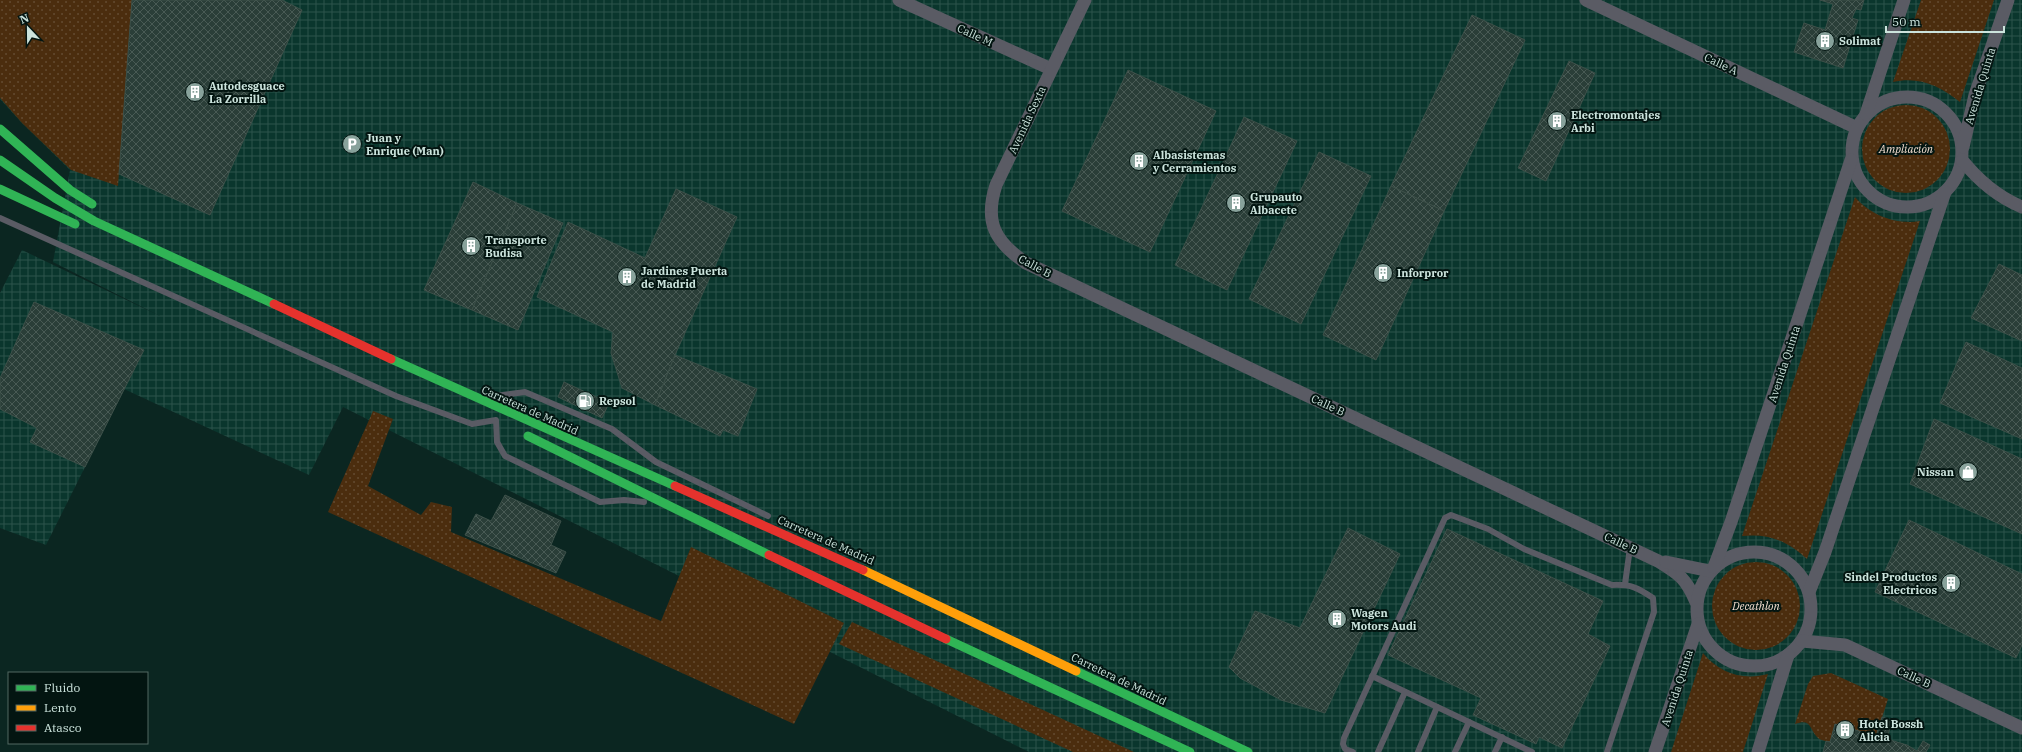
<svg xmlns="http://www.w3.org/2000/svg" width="2022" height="752" font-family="'IBM Plex Serif',serif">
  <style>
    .industrial { fill: url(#industrial-grid) }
    .green { fill: url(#green-dots) }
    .building { fill: url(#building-cross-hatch); stroke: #3d5049 }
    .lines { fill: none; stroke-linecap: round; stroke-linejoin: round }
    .lane { stroke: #5a5b64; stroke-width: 6 }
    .street { stroke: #5a5b64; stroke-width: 13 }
    .fast { stroke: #30b455; stroke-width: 9 }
    .slow { stroke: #ff9f0a; stroke-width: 9 }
    .jam { stroke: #e5322d; stroke-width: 9 }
    .labels { text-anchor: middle; stroke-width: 4; stroke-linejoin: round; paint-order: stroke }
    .street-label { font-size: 11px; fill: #cce4dd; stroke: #031511 }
    .poi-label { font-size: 11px; font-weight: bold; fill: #cce4dd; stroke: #031511; text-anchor: start }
    .park-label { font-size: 11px; font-style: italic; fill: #f4dfd1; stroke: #031511 }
  </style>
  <defs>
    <pattern id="industrial-grid" width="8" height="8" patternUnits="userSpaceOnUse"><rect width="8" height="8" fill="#0a362d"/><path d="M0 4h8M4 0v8" fill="none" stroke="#2c534b"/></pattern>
    <pattern id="green-dots" width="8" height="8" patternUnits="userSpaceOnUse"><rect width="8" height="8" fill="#4b2d0e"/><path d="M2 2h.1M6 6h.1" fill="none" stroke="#644b31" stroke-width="1.8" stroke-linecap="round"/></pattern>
    <pattern id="building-cross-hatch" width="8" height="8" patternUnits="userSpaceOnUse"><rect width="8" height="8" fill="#2a3e38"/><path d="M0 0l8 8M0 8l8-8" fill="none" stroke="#485a54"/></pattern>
  </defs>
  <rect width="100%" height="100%" fill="#0b2621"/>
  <path class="industrial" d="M 0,0 L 2022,0 L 2022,752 L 1029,752 L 343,407 L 309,475 L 124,389 L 46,545 L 0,528 L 0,293 L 22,250 L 160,316 L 53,262 L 70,170 L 21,122 L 0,99 Z"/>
  <g class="green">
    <path d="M 0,0 L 132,0 L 118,186 L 71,170 L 22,123 L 0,98 Z"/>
    <path d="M 1921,0 L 1994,0 L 1960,102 C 1940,86 1919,76 1893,82 Z"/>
    <circle cx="1906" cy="149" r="44"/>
    <path d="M 1855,197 C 1870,215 1896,225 1920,221 L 1807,559 C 1788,541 1768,533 1742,536 Z"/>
    <path d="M 373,411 L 393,419 L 368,486 L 421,515 L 431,502 L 452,507 L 451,532 L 661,621 L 691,547 L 844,623 L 794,724 L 328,512 Z"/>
    <circle cx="1756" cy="606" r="44"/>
    <path d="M 852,622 L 1134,752 L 1073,752 L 839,644 Z"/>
    <path d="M 1703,653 C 1719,673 1743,681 1768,674 L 1743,752 L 1671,752 Z"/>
    <path d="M 1831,673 L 1888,699 L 1876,736 L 1835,724 L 1830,742 C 1826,741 1819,740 1817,737 C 1809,728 1811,718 1795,724 L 1808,684 L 1813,676 Z"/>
  </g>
  <g class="building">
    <path d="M 132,0 L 282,0 L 302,10 L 210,215 L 119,174 Z"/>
    <path d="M 1820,0 L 1864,0 L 1861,10 L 1856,9 L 1852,18 L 1858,20 L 1843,68 L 1794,52 L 1804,23 L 1825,30 L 1833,4 Z"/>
    <path d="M 1472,15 L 1525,40 L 1444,211 L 1391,186 Z"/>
    <path d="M 1569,61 L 1595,73 L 1546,181 L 1518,168 Z"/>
    <path d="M 1128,70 L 1216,111 L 1150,252 L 1062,211 Z"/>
    <path d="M 1244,117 L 1297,141 L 1227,290 L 1175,265 Z"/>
    <path d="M 1319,152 L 1371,176 L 1301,324 L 1249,299 Z"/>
    <path d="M 473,182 L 517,203 L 472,310 L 424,290 Z"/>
    <path d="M 1391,186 L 1444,211 L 1376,360 L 1323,335 Z"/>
    <path d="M 676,189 L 737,217 L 675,355 L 655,405 L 622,388 L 611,353 L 613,332 L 537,297 L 568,222 L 645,258 Z"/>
    <path d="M 517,203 L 563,223 L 518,330 L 472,310 Z"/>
    <path d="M 1999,264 L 2022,275 L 2022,341 L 1971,318 Z"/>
    <path d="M 34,302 L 144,350 L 85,467 L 30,442 L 37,428 L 0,409 L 0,378 Z"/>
    <path d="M 1966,342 L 2022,368 L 2022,439 L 1940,403 Z"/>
    <path d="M 675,355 L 757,389 L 738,436 L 723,430 L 720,436 L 655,405 Z"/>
    <path d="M 564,382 L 609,403 L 602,418 L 558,397 Z"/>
    <path d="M 1934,419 L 2022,459 L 2022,534 L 1910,484 Z"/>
    <path d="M 505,495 L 561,521 L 551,545 L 566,552 L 556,573 L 465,535 L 476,514 L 491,521 Z"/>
    <path d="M 1909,520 L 2022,574 L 2022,645 L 2016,658 L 1875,592 Z"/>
    <path d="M 1348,528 L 1400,554 L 1325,713 L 1281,700 L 1240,678 L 1229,667 L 1255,611 L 1300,628 Z"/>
    <path d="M 1447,529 L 1603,601 L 1588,634 L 1610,646 L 1562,748 L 1539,737 L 1536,744 L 1473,715 L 1481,698 L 1388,655 Z"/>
    <path d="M 1882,717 L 1892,720 L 1887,739 L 1907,745 L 1917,751 L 1923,741 L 1930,745 L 1926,752 L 1823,752 L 1826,741 L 1830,742 L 1835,724 L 1876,736 Z"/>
  </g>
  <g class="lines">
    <g class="lane">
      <path d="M 0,218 L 396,396 L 472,424 L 496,420 L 497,442 L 505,456 L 600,502 L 624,500 L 644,502"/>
      <path d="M 487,397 L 525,392 L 612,429 L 656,462 L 768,516"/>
      <path d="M 1625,584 L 1630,548"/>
      <path d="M 1372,676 L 1532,752"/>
      <path d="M 1353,752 L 1345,749 L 1343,744 L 1344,738 L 1445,518 L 1451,515 L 1488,529 L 1524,549 L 1612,585 C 1631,584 1638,588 1653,598 L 1654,612 L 1607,752"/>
      <path d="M 1378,752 L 1405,692"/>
      <path d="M 1418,752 L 1437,707"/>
      <path d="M 1455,752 L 1469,722"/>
      <path d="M 1495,752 L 1502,737"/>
    </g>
    <g class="street">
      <path d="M 899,0 L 1051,69"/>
      <path d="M 1085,0 L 996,185 C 984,222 995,242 1026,263 L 1658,561 C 1679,574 1686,578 1696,602"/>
      <path d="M 1586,0 L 1857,128"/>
      <circle cx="1907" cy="152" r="55"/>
      <path d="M 1866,114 L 1904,0"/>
      <path d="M 1963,147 L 1975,95 L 2008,0"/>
      <path d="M 1962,160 C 1978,180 1998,197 2022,207"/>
      <circle cx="1754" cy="609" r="57"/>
      <path d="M 1666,562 L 1710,571"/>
      <path d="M 1714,567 L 1731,522 L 1851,160"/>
      <path d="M 1809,592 L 1825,552 L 1945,192"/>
      <path d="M 1802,641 L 1845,645 L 2022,728"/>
      <path d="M 1655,752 L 1698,624"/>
      <path d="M 1758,752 L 1788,655"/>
    </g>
    <g class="fast">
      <path d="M 0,129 L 70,190 L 92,204"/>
      <path d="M 0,160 L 55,198 L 94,221 L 274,304"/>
      <path d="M 0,189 L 75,224"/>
      <path d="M 391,359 L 675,486"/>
      <path d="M 528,436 L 769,555"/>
      <path d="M 946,639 L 1190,752"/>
      <path d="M 1076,671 L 1248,752"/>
    </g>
    <path class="slow" d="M 863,570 L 1076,671"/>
    <g class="jam">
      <path d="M 274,304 L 391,359"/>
      <path d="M 675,486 L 863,570"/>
      <path d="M 769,555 L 946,639"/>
    </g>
  </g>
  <defs>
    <symbol id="building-disc" viewBox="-11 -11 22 22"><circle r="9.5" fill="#88a29b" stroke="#031511"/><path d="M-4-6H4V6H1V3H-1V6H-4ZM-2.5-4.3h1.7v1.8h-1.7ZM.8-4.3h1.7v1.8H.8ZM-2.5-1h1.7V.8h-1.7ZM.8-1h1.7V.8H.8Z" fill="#fff"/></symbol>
    <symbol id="parking-disc" viewBox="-11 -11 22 22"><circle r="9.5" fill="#88a29b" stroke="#031511"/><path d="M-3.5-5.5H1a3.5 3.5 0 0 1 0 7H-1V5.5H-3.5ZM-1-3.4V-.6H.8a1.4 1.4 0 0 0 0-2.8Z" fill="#fff"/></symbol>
    <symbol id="fuel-disc" viewBox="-11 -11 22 22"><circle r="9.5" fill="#88a29b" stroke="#031511"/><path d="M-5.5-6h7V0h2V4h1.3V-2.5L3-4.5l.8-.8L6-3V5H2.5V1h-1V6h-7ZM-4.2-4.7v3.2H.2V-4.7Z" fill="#fff"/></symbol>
    <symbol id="shop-disc" viewBox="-11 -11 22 22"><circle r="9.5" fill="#88a29b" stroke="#031511"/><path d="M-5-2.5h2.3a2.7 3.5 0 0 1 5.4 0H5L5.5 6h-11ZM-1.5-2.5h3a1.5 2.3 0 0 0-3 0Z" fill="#fff"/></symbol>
  </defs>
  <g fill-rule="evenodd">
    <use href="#building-disc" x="1814" y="30" width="22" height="22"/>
    <use href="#building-disc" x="184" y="81" width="22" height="22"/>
    <use href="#building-disc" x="1546" y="110" width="22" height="22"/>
    <use href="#parking-disc" x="341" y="133" width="22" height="22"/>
    <use href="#building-disc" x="1128" y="150" width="22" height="22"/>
    <use href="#building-disc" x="1225" y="192" width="22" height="22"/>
    <use href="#building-disc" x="460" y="235" width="22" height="22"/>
    <use href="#building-disc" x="1372" y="262" width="22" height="22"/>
    <use href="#building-disc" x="616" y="266" width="22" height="22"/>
    <use href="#fuel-disc" x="574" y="390" width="22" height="22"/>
    <use href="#shop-disc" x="1957" y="461" width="22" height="22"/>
    <use href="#building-disc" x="1940" y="572" width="22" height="22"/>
    <use href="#building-disc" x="1326" y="608" width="22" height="22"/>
    <use href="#building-disc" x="1834" y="719" width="22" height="22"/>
  </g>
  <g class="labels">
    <g class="street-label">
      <text transform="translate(975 35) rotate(25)" y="4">Calle M</text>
      <text transform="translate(1721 64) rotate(25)" y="4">Calle A</text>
      <text transform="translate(1980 86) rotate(-73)" y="4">Avenida Quinta</text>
      <text transform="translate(1027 120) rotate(-65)" y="4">Avenida Sexta</text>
      <text transform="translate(1035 266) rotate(28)" y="4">Calle B</text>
      <text transform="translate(1784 364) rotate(-72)" y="4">Avenida Quinta</text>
      <text transform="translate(1328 405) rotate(25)" y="4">Calle B</text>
      <text transform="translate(530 410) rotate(24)" y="4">Carretera de Madrid</text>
      <text transform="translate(826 540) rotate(24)" y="4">Carretera de Madrid</text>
      <text transform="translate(1621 543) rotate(25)" y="4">Calle B</text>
      <text transform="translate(1914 677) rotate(25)" y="4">Calle B</text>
      <text transform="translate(1119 679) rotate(26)" y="4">Carretera de Madrid</text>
      <text transform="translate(1677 688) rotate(-72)" y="4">Avenida Quinta</text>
    </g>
    <g class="poi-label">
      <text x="1839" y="45">Solimat</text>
      <text x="209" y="90">Autodesguace<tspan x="209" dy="13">La Zorrilla</tspan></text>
      <text x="1571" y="119">Electromontajes<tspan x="1571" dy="13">Arbi</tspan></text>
      <text x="366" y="142">Juan y<tspan x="366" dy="13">Enrique (Man)</tspan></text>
      <text x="1153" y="159">Albasistemas<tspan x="1153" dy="13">y Cerramientos</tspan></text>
      <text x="1250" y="201">Grupauto<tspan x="1250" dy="13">Albacete</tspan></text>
      <text x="485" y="244">Transporte<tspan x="485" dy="13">Budisa</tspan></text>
      <text x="641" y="275">Jardines Puerta<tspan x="641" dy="13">de Madrid</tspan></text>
      <text x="1397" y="277">Inforpror</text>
      <text x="599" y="405">Repsol</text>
      <text x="1954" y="476" text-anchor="end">Nissan</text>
      <text x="1937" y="581" text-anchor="end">Sindel Productos<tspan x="1937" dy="13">Electricos</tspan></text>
      <text x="1351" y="617">Wagen<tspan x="1351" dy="13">Motors Audi</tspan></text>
      <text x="1859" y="728">Hotel Bossh<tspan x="1859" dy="13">Alicia</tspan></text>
    </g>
    <g class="park-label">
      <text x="1906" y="153">Ampliación</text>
      <text x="1756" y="610">Decathlon</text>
    </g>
  </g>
  <rect x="8" y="672" width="140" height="72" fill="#031511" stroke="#536863"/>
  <rect x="16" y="685" width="20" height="6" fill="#30b455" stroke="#536863"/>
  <text x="44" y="692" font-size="12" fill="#cce4dd">Fluido</text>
  <rect x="16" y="705" width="20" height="6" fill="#ff9f0a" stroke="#536863"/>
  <text x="44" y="712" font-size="12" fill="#cce4dd">Lento</text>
  <rect x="16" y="725" width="20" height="6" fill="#e5322d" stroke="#536863"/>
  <text x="44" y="732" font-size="12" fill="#cce4dd">Atasco</text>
  <g transform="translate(28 28) rotate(338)" stroke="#031511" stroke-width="3" paint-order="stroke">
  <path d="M0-3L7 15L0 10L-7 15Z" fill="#cce4dd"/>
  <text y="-6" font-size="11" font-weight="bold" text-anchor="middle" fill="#cce4dd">N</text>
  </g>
  <path d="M1886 26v6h118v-6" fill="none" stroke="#cce4dd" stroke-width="2"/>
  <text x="1892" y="26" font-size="12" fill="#cce4dd" stroke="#031511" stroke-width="3" paint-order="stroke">50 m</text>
</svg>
